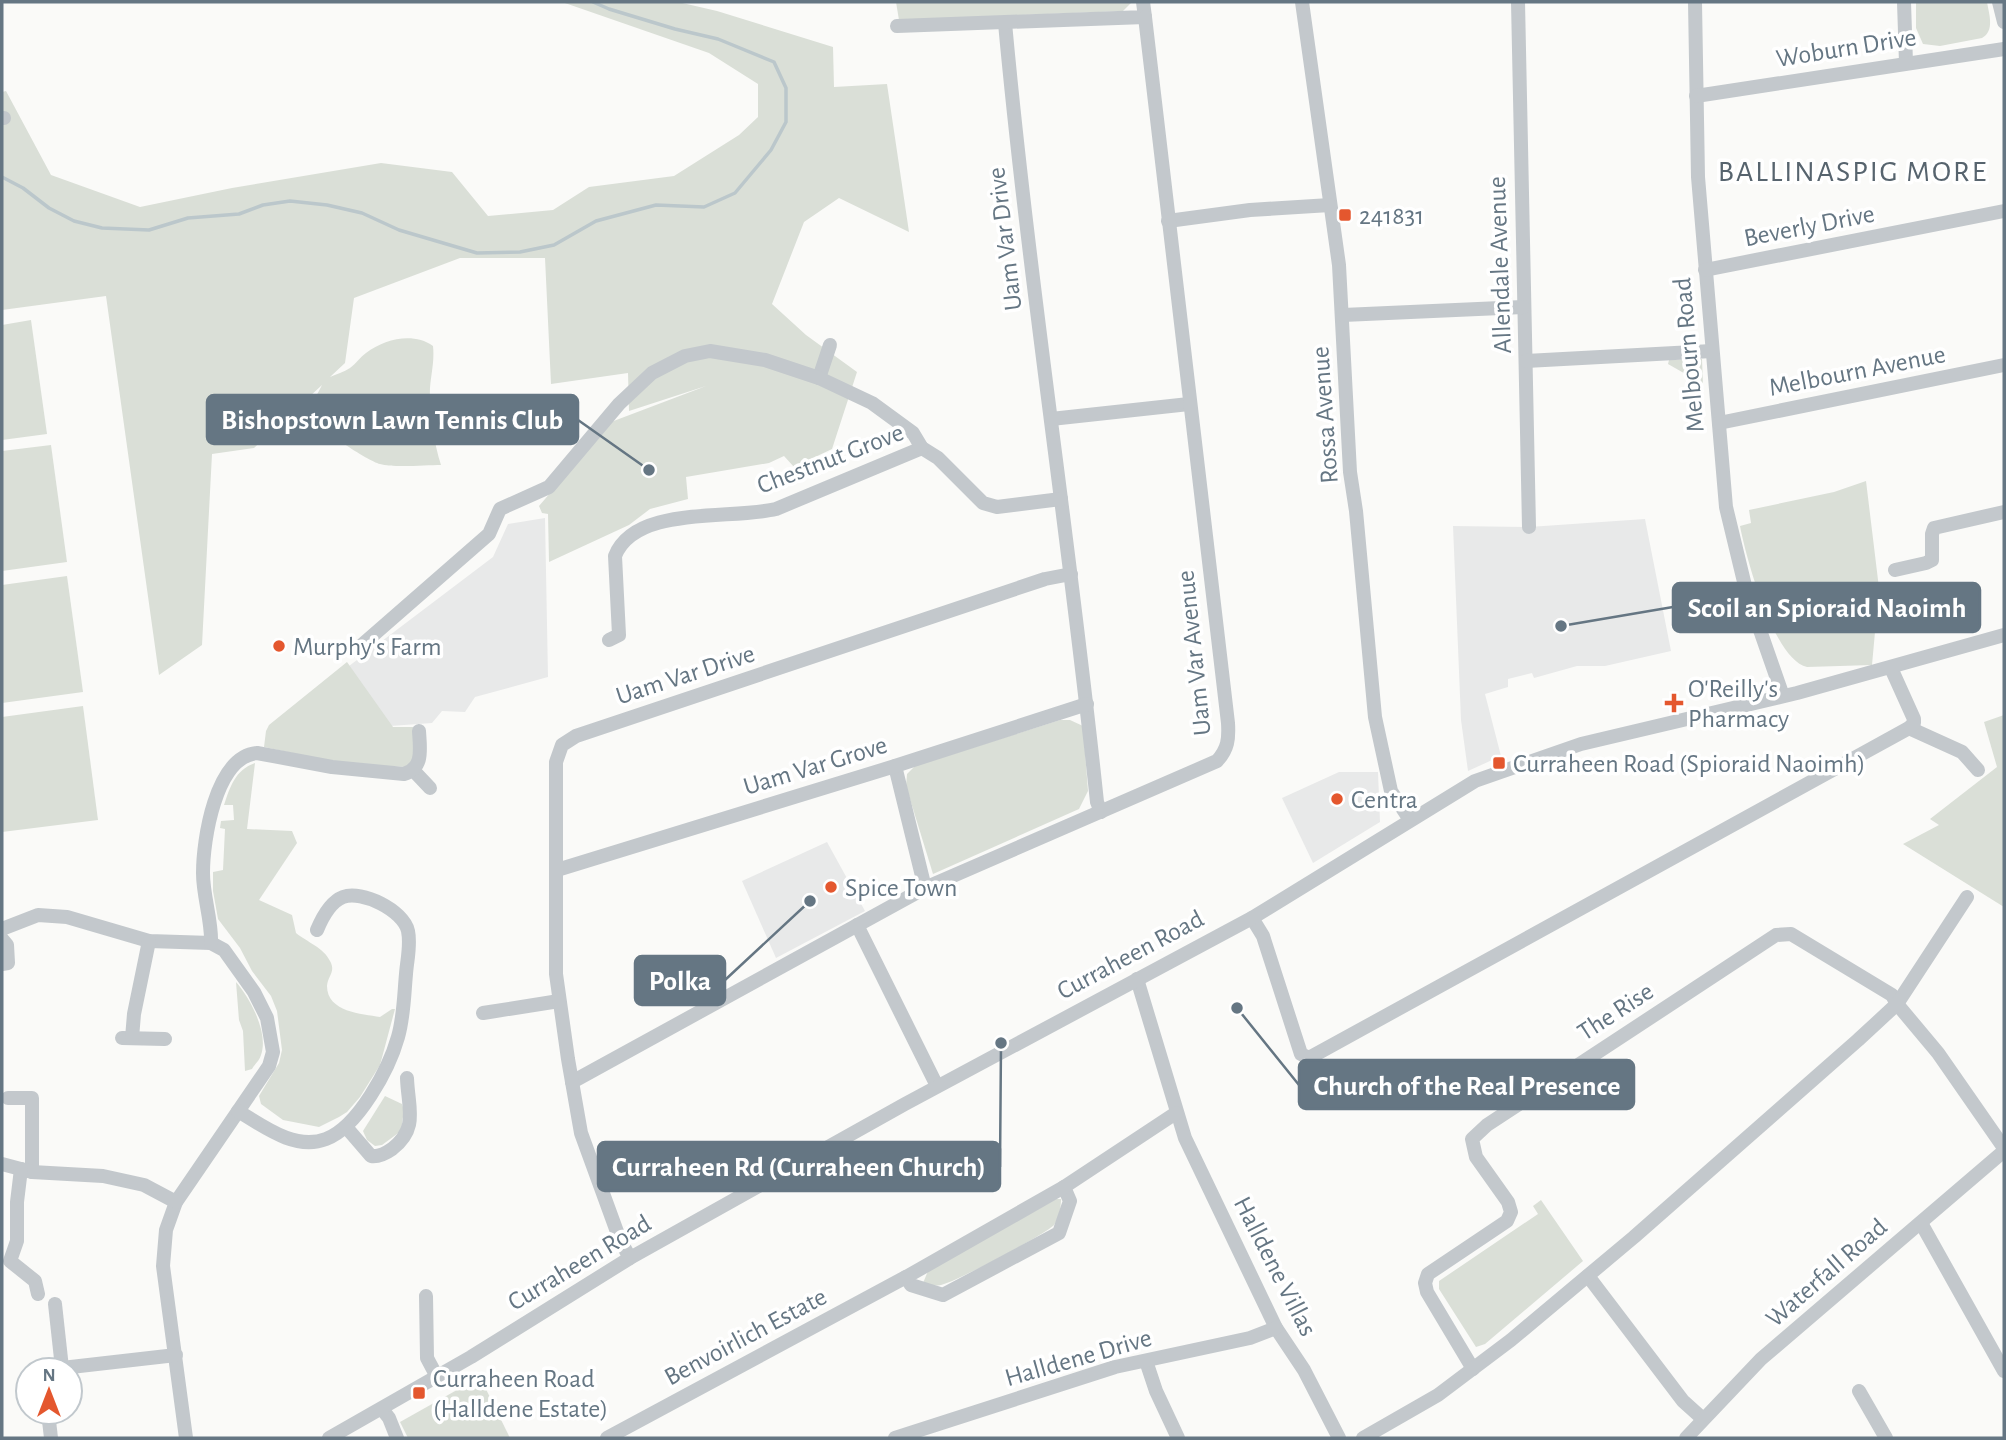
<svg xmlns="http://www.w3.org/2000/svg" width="2006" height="1440" font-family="'Alegreya Sans',sans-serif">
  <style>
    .built { fill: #e8e9e9 }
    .green { fill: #dadfd7 }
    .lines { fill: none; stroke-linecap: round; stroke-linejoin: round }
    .stream { stroke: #bbc7cb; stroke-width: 3.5 }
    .minor { stroke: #c3c8cc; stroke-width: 14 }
    .poi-dot { fill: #e4572e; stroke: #fff; stroke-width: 2.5 }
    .labels { text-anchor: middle; stroke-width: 7; stroke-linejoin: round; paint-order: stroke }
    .street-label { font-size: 26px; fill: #657683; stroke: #fff }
    .poi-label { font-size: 26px; fill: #657683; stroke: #fff; text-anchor: start }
    .quarter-label { font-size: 30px; letter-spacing: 2px; fill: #57646e; stroke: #fff }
    .leader { fill: none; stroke: #657683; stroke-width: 2.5 }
    .callout-dot { fill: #657683; stroke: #fff; stroke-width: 2.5 }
    .callout { fill: #657683; stroke: #657683; stroke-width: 2.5 }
    .callout-label { font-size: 28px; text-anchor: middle; font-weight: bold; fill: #fff }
  </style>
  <rect width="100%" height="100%" fill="#fafaf8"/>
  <g class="built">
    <path d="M 545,518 L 548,677 L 475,697 L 465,712 L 442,711 L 432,723 L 390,726 L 349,666 L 493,557 L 508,524 Z"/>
    <path d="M 1645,519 L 1671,651 L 1605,666 L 1577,666 L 1534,678 L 1532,673 L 1508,679 L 1508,687 L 1485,694 L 1501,756 L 1468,771 L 1461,720 L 1453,526 L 1529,527 Z"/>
    <path d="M 1339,772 L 1378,772 L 1380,822 L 1313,863 L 1282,798 Z"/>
    <path d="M 827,842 L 865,911 L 776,958 L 742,881 Z"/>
  </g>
  <g class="green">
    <path d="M 562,2 L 678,2 L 717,11 L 833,47 L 834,87 L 887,84 L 909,232 L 839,198 L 804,222 L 772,304 L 806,335 L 857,372 L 832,449 L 794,467 L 784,456 L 769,463 L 686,477 L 688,499 L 650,509 L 629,525 L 549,562 L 548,514 L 542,513 L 539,506 L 611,422 L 706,386 L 629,411 L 628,373 L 551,384 L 545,258 L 460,258 L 354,298 L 345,363 L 330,377 C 336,374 344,372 350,368 C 356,364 360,357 366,353 C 385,339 413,332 433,346 C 435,365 429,380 430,397 C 431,420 434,443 441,465 C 426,465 393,468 380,464 C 368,461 317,428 313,416 C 309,405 318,394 322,385 L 254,448 L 212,454 L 202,645 L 159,675 L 106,296 L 2,310 L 2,92 L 6,91 L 51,175 L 140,207 L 232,188 L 381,163 L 452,172 L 488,216 L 553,210 L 589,187 L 674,176 L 739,135 L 758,117 L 758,84 L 709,53 Z"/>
    <path d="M 896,2 L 1132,2 L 1123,11 L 899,20 Z"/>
    <path d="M 1916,2 L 1987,2 C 1989,14 1995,31 1982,38 L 1940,46 L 1923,44 L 1916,28 Z"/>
    <path d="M 31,320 L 47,434 L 2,440 L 2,325 Z"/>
    <path d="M 1702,359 L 1703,385 L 1695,388 L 1689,376 L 1668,364 L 1669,360 Z"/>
    <path d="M 51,445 L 67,562 L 2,571 L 2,451 Z"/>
    <path d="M 1866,481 L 1879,588 L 1872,665 L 1807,667 C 1774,660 1746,558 1740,526 L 1751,523 L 1749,510 L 1834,492 Z"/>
    <path d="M 67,576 L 83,692 L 2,703 L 2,585 Z"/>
    <path d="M 347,662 L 393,727 L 413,727 L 416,757 L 407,767 L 344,764 L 264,747 L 266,731 L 269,725 Z"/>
    <path d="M 83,706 L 98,820 L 2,832 L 2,717 Z"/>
    <path d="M 2004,715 L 2004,907 L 1903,844 L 1939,825 L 1930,819 L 1997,767 L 1984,722 Z"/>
    <path d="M 1060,720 L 1070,720 L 1083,726 L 1088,791 L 1079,809 L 933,874 L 906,786 L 907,774 L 915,766 Z"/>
    <path d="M 255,763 L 247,829 L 292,831 L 297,843 L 259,900 L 292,915 L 296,933 C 307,942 324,948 330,961 C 336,972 328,975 327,986 C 327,1012 362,1014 380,1017 L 392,1009 L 395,1009 L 380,1065 L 360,1097 L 347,1112 L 339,1117 L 319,1127 L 283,1120 L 261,1104 L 259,1096 L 279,1063 L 282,1050 L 277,1011 L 271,996 L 252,971 L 240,948 L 218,919 L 213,891 L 213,872 L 223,870 L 225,829 L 220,828 L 221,821 L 234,820 L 233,805 L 224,805 C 230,787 235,770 255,763 Z"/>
    <path d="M 236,982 C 250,998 269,1033 261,1055 C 260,1060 254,1065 252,1069 L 245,1071 L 243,1031 L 239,1020 Z"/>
    <path d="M 385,1096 L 402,1104 L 404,1110 L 401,1131 L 382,1145 L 375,1146 L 367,1140 L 363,1131 Z"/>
    <path d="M 1056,1199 L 1061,1199 C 1061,1207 1059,1218 1054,1225 C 1046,1234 959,1280 944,1284 C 936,1287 930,1285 923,1283 L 928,1271 Z"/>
    <path d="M 1541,1200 L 1583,1261 L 1485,1344 L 1476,1347 L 1439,1289 L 1439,1281 L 1538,1214 L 1533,1206 Z"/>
    <path d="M 480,1377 L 510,1438 L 408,1438 L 400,1422 Z"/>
  </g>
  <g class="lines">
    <path class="stream" d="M 2,177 L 23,188 L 49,208 L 74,221 L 102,228 L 149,230 L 188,218 L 239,214 L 263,205 L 290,201 L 327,205 L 362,213 L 399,230 L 477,253 L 520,252 L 554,245 L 596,221 L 656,205 L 704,207 L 735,193 L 771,150 L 786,122 L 786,88 L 774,62 L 718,39 L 675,29 L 609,9 L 593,2"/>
    <g class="minor">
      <path d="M 1302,2 L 1339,265 L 1350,472 L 1356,511 L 1375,717 L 1391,791 L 1410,820"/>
      <path d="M 1518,2 L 1529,527"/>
      <path d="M 1695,2 L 1698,177 L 1726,507 L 1746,590 L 1783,696"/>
      <path d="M 1904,2 L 1906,63"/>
      <path d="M 1999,2 L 2004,22"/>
      <path d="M 1005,23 C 1029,283 1070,542 1097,802 L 1101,812"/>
      <path d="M 897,26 L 1145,17 L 1143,2"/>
      <path d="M 1696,96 L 2004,49"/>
      <path d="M 2,118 L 4,118"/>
      <path d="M 1168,221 L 1250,210 L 1330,205"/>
      <path d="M 1705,270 L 2004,211"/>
      <path d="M 1343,315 L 1523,307"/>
      <path d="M 1526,361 L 1712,351"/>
      <path d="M 819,378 L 830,345"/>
      <path d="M 1051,419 L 1189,404"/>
      <path d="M 1719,423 L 2004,365"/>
      <path d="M 1895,570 L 1926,563 L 1932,560 L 1932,534 L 1934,528 L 2004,512"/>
      <path d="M 609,640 L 619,635 L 615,556 C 635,505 730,520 776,509 L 922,448 L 938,458 L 983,503 L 997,507 L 1061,499"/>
      <path d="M 355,651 L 489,534 L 500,509 L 549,487 L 619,404 L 652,373 L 685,356 L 710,351 L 765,360 L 819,378 L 872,403 L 913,433 L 922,448"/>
      <path d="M 1909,728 L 1962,752 L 1978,770"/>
      <path d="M 895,766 L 925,888"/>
      <path d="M 413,770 L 430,788"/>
      <path d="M 557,870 L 895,766 L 1087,704"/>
      <path d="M 1252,918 L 1263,936 L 1301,1054 L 1309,1058 L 1909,728 L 1914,723 L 1914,719 L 1891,668"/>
      <path d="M 857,925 L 937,1086"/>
      <path d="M 2,929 L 38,915 L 67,917 L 149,941 L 211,943 L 224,950 L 254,992 L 267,1018 L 273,1052 L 269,1066 L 176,1202 L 166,1230 L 163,1266 L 186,1438"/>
      <path d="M 2,939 L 7,945 L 8,963 L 2,964"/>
      <path d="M 211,943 C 212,920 203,897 203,873 C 203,841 215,757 257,753 L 332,767 L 404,774 C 424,768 420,749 419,731"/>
      <path d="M 1137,979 L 1185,1138 L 1276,1328 L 1304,1370 L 1339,1438"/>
      <path d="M 483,1013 L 559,1001"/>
      <path d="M 122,1038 L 165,1039"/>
      <path d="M 132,1038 L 134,1014 L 149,941"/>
      <path d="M 572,1082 L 925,888 L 1217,761 C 1228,749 1229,739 1228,723 L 1145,17"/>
      <path d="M 8,1098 L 32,1098 L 32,1172"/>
      <path d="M 238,1111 C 263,1126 295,1151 326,1139 C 358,1127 389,1069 398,1037 C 404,1016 404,995 406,974 C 407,960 411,945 408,931 C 403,910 362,890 343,897 C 330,902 322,918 317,930"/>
      <path d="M 346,1127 L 371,1156 C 379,1157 385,1154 392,1149 C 419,1128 408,1108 407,1078"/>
      <path d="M 2,1164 L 32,1172 L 103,1176 L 144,1185 L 176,1202"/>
      <path d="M 21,1169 L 17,1202 L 17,1241 L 10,1261 L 35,1281 L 38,1294"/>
      <path d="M 1921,1223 L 2004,1371"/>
      <path d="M 630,1258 L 620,1240 L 581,1133 L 568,1059 L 556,974 L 556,762 L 562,745 L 576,736 L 1045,579 L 1071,574"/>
      <path d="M 1588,1276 L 1683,1401 L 1703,1419"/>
      <path d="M 906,1277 L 911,1285 L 943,1295 L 1059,1233 L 1070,1201 L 1064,1187"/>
      <path d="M 426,1296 L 427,1358 L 436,1375"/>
      <path d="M 55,1304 L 62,1368"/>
      <path d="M 1146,1361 L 1156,1391 L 1178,1438"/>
      <path d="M 1473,1369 L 1427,1292 L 1425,1283 L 1428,1274 L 1507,1221 L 1511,1212 L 1508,1202 L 1476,1157 L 1472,1139 L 1487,1125 L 1776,935 L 1791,934 L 1892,995 L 1897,1004 L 1938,1053 L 2004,1148"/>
      <path d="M 61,1370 L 62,1368 L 176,1355"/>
      <path d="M 1859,1391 L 1886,1438"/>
      <path d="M 382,1409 L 389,1418 L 397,1438"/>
      <path d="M 48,1412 L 51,1438"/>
      <path d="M 329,1438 L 471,1357 L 630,1258 L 905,1104 L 1252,918 L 1475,781 L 1581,744 L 1797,693 L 2004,635"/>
      <path d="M 607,1438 L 906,1277 L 1064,1187 L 1176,1113"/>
      <path d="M 895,1438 L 1115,1367 L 1250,1338 L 1276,1328"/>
      <path d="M 1363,1438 L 1438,1395 L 1511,1340 L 1634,1237 L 1858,1040 L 1897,1004 L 1967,897"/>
      <path d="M 1686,1438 L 1761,1359 L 2004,1151"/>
    </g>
  </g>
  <g class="poi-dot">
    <rect x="1338" y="208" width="14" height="14" rx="3.5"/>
    <circle cx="279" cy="646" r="7"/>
    <path d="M1670.5 692.5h7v7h7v7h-7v7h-7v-7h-7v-7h7z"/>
    <rect x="1492" y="756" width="14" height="14" rx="3.5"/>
    <circle cx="1337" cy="799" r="7"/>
    <circle cx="831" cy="887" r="7"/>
    <rect x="412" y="1386" width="14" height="14" rx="3.5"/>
  </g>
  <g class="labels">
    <g class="street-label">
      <text transform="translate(1846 47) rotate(-9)" y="9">Woburn Drive</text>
      <text transform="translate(1809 225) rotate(-11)" y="9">Beverly Drive</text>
      <text transform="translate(1004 239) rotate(-97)" y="9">Uam Var Drive</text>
      <text transform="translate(1499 265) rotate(-92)" y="9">Allendale Avenue</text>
      <text transform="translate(1688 355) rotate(-95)" y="9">Melbourn Road</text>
      <text transform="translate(1857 370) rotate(-11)" y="9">Melbourn Avenue</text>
      <text transform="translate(1324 415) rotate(-94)" y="9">Rossa Avenue</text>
      <text transform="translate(830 458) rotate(-21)" y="9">Chestnut Grove</text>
      <text transform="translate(1193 653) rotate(-96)" y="9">Uam Var Avenue</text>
      <text transform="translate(685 674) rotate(-18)" y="9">Uam Var Drive</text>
      <text transform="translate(815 765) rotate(-17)" y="9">Uam Var Grove</text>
      <text transform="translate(1130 954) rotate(-28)" y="9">Curraheen Road</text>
      <text transform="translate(1615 1011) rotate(-33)" y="9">The Rise</text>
      <text transform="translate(579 1262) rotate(-31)" y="9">Curraheen Road</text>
      <text transform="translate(1276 1266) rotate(63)" y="9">Halldene Villas</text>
      <text transform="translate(1826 1272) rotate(-41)" y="9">Waterfall Road</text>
      <text transform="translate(745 1336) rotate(-28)" y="9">Benvoirlich Estate</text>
      <text transform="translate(1078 1357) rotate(-16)" y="9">Halldene Drive</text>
    </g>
    <g class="poi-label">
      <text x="1359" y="224">241831</text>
      <text x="293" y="655">Murphy's Farm</text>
      <text x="1688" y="697">O'Reilly's<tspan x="1688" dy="30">Pharmacy</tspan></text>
      <text x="1513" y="772">Curraheen Road (Spioraid Naoimh)</text>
      <text x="1351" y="808">Centra</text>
      <text x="845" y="896">Spice Town</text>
      <text x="433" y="1387">Curraheen Road<tspan x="433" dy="30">(Halldene Estate)</tspan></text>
    </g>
    <g class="quarter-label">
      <text x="1853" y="181">BALLINASPIG MORE</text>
    </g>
  </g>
  <path class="leader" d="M649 470L578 420M1561 626L1673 607M810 901L725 980M1237 1008L1299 1085M1001 1043L1000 1167"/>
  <g class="callout-dot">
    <circle cx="649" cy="470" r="7"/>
    <circle cx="1561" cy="626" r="7"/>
    <circle cx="810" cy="901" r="7"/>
    <circle cx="1237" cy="1008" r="7"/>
    <circle cx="1001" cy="1043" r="7"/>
  </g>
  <g class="callout">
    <rect x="207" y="395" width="371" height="49" rx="7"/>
    <rect x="1673" y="583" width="307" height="49" rx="7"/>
    <rect x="635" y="956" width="90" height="49" rx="7"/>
    <rect x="1299" y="1060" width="335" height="49" rx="7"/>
    <rect x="598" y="1142" width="402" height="49" rx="7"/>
  </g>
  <g class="callout-label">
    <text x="392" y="429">Bishopstown Lawn Tennis Club</text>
    <text x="1827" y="617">Scoil an Spioraid Naoimh</text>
    <text x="680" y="990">Polka</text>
    <text x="1467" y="1095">Church of the Real Presence</text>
    <text x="799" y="1176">Curraheen Rd (Curraheen Church)</text>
  </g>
  <rect width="2006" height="1440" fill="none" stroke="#657683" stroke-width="7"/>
  <g transform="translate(49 1391)"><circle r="33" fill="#ffffff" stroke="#c1c8cd" stroke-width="2"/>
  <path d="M0-5L12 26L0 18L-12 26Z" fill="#e4572e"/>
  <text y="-10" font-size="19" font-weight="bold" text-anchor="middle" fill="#657683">N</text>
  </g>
</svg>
